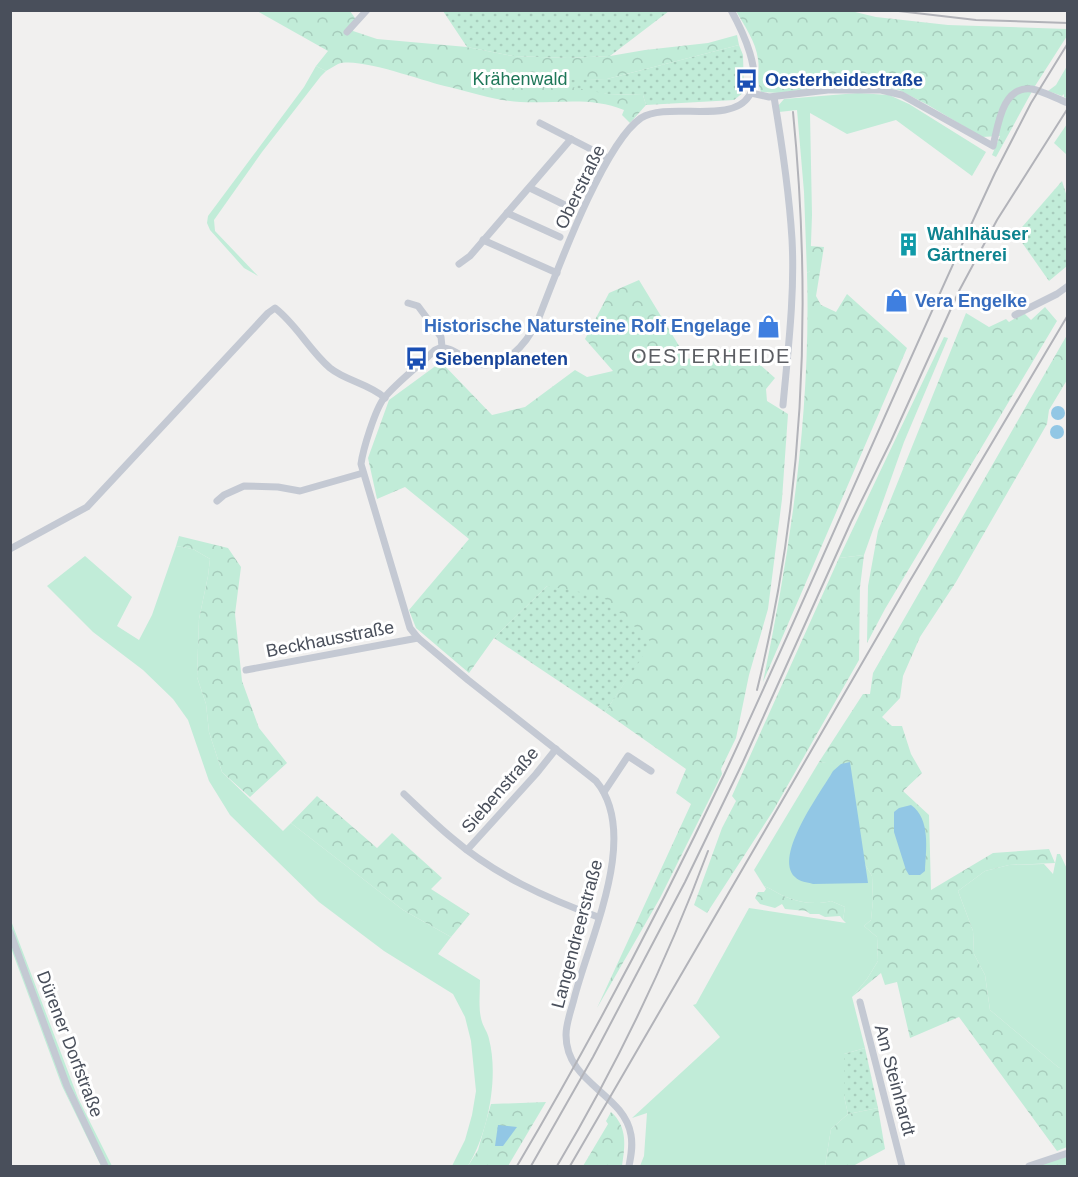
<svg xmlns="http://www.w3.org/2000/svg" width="1078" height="1177" font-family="Arial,sans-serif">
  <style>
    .grass { fill: #c1ecd8 }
    .forest { fill: url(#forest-crowns) }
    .garden { fill: url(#garden-dots) }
    .water { fill: #92c7e5 }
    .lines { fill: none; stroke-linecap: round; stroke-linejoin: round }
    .minor { stroke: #c4c9d3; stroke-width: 7 }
    .rail { stroke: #b2b3b9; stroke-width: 2 }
    .labels { text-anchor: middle; stroke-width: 6; stroke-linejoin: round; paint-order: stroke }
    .park-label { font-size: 18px; fill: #1e7758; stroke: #fff }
    .transit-label { font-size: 18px; font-weight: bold; fill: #164399; stroke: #fff; text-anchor: start }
    .street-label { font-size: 18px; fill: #494f5b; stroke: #fff }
    .culture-label { font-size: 18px; font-weight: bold; fill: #0d838f; stroke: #fff; text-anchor: start }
    .shop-label { font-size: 18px; font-weight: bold; fill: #366cbe; stroke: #fff; text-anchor: start }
    .neighbourhood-label { font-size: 20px; letter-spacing: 1.5px; fill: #5c5e63; stroke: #fff }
  </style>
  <defs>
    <pattern id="forest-crowns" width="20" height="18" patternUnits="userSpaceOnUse" patternTransform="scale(1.5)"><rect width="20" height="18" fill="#c1ecd8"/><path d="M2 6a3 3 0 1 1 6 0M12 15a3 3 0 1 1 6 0" fill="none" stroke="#a7ccbc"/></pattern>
    <pattern id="garden-dots" width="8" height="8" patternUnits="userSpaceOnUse" patternTransform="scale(1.5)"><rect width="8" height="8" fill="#c1ecd8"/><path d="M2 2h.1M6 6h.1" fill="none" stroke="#a7ccbc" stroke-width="1.8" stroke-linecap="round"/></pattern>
  </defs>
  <rect width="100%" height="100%" fill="#f1f0ef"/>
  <g class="grass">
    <path d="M 316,66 L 326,71 L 321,76 L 262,152 L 214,220 L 215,231 L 258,276 L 244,268 L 210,230 L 207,223 L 208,216 L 304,87 Z"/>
    <path d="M 1067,66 L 1067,95 L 1066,98 L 1064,97 L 1064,94 L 1062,96 L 1048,91 L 1056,85 Z"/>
    <path d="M 858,93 L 889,95 L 909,104 L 986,152 L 972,176 L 896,120 L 847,134 L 810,113 L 812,215 L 810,271 L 807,273 L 804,192 L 797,110 L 779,112 L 778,106 L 784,99 Z"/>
    <path d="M 1067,124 L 1067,155 L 1054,143 Z"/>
    <path d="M 944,337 L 948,338 L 904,442 L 864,555 L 839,558 Z"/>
    <path d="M 176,546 L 193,549 L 210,559 L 208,576 L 199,619 L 197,677 L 206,704 L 209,732 L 222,772 L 283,831 L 291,823 L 403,910 L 451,937 L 438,954 L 480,980 C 480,994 478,1009 482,1022 C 484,1028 488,1033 489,1039 C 499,1077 488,1134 468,1166 L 452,1166 L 465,1140 L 472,1115 L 476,1091 L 471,1041 L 465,1017 L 453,994 L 384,951 L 319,902 L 230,815 L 209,781 L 188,720 L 173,699 L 143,670 L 93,632 L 47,586 L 85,556 L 132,597 L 117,626 L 139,640 L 152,615 Z"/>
    <path d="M 819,762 L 841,764 L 854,846 L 872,876 L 873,900 L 871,920 L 864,926 L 877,937 L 878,961 L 867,979 L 852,997 L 865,1048 L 844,1054 L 844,1096 L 848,1114 L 831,1129 L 825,1166 L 640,1166 L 644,1156 L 647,1113 L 632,1118 L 720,1037 L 693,1005 L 696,1004 L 749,908 L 846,923 L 843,920 L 845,907 L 831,901 C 817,905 800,903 786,897 C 778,894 772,889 764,886 L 754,870 Z"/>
    <path d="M 1057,854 L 1060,854 L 1068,871 L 1067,1072 L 1058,1067 L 990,1010 L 985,975 L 974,954 L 973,931 L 958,891 L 985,871 L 1009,865 L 1044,864 L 1053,874 Z"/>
    <path d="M 10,918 L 78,1098 L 112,1166 L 101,1166 L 62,1086 L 11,948 Z"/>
  </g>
  <g class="forest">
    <path d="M 257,11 L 350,11 L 355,18 L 353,31 L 377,39 L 467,47 L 513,56 L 568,58 L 610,56 L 645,50 L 708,43 L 737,35 L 739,45 L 607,79 L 567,81 L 607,94 L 643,95 L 646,105 L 630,123 L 622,115 L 624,110 C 591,96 555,104 520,102 C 497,101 471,92 449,87 C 425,82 358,56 338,64 C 334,66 330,69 326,71 L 316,66 L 328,51 Z"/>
    <path d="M 736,11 L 851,11 L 876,17 L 948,25 L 1067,29 L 1067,36 L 1035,86 L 996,157 L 992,155 L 1000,136 L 982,137 L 928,105 L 899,90 L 889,88 L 865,86 L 830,86 L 779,93 L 761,92 C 756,80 760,71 758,59 C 756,42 744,25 736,11 Z"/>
    <path d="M 810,246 L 824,247 L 816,296 L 821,305 L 836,312 L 847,294 L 907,348 L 763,682 C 791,547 811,411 807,273 L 810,271 Z"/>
    <path d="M 639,280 L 687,359 L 741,348 L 775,378 L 766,389 L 767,401 L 788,414 L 782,499 L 768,609 L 749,675 L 736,738 L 721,769 L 722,774 L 660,898 L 597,1008 L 691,804 L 676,793 L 686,769 L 605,712 L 651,643 L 547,586 L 494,638 L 469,673 L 416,628 L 409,610 L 469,539 L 405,487 L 377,499 L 368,458 L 389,400 L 441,362 L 492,415 L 525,407 L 575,370 L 587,377 L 613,371 L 585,339 L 609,293 Z"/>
    <path d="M 1045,307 L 1057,321 L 885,609 L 867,643 L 868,586 L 878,531 L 966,313 L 989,327 L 1006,319 L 1009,322 L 1024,313 L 1031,320 Z"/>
    <path d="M 1067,335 L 1067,380 L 1049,410 L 1047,424 L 956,582 L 920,637 L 903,676 L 900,698 L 882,717 L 892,726 L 902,726 L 911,754 L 922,773 L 903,791 L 929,815 L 931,890 L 993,853 L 1049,849 L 1055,863 L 1009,865 L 985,871 L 958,891 L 973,931 L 974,954 L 985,975 L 990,1010 L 1058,1067 L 1067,1071 L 1067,1147 L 1057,1151 L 959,1017 L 910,1038 L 897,982 L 885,985 L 881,973 L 852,997 L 867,979 L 878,961 L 877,937 L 864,926 L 871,920 L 873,900 L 872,876 L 854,846 L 841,765 L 819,762 L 863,694 L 870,694 L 873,673 Z"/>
    <path d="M 179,536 L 228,548 L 241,567 L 235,614 L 242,681 L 259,728 L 287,763 L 250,797 L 222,772 L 209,732 L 206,704 L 197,677 L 199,619 L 208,576 L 210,559 L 193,549 L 176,546 Z"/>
    <path d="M 864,555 L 860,587 L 859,660 L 773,811 L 707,913 L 694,905 L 722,828 L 736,801 L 732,796 L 839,558 Z"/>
    <path d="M 317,796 L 377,848 L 392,833 L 442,878 L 431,889 L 470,914 L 451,937 L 403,910 L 291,823 Z"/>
    <path d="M 764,886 C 772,889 778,894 786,897 C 800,903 817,905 831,901 L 845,907 L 843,920 L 840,916 L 825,917 L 819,914 L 810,914 L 806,911 L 785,909 L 782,904 L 775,908 L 760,904 L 755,898 L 758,892 L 764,892 L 766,889 Z"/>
    <path d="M 546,1102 L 508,1166 L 468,1166 L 478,1150 L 491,1104 Z"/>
    <path d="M 878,1108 L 885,1149 L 853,1166 L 825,1166 L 831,1129 L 848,1114 Z"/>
    <path d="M 611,1112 C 628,1127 625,1147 622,1166 L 583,1166 L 608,1124 L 606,1121 Z"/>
    <path d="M 1067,1156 L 1067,1166 L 1037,1166 Z"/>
  </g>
  <g class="garden">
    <path d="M 633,10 L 635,12 L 637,10 L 669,11 L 610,56 L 568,58 L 513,56 L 467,47 L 443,11 Z"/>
    <path d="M 739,45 L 743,55 L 744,92 L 734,100 L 646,105 L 643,95 L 607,94 L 567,86 L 567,80 L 607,79 Z"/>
    <path d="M 1062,181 L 1067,197 L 1067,266 L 1049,281 L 1016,234 Z"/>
    <path d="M 547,586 L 602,596 L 652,643 L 605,712 L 494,638 Z"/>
    <path d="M 865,1048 L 878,1108 L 848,1114 L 844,1096 L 844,1054 Z"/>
  </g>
  <g class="water">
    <circle cx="1058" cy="413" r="7"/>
    <circle cx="1057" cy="432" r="7"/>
    <path d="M 850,762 L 868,883 L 813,884 C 807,882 800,882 795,877 C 773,856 821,792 833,771 L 841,764 Z"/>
    <path d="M 911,805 C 931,819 926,850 925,871 L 920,875 L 909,875 L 906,870 L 894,832 L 894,812 L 899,808 Z"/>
    <path d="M 498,1125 L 517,1127 L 503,1146 L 495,1146 Z"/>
  </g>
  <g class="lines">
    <g class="minor">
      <path d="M 347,32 L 367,10"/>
      <path d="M 751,93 L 769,97 L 828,90 L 881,90 L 902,95 L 993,146 C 998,126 1002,85 1032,89 C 1043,91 1057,99 1068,103"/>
      <path d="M 774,97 C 782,144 789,191 792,239 C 795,294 788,350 783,405"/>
      <path d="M 540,123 L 608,158"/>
      <path d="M 530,188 L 571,208"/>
      <path d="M 507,213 L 560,237"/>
      <path d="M 483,240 L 557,273"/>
      <path d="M 459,264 L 470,256 L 571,139"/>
      <path d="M 408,303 L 418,306 L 441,337 L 442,347"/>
      <path d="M 1015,315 L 1057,294 L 1068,286"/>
      <path d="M 217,501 L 224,495 L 244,486 L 278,487 L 300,491 L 363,473"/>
      <path d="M 10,549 L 87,507 L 268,313 L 275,308 C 297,325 309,350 330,368 C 346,381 370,384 385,398"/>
      <path d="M 246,670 L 418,638"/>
      <path d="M 604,792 L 628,756 L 651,771"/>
      <path d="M 404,794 C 420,809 435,824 452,838 C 495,875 546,898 598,917"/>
      <path d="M 467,850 L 536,774 L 556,749"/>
      <path d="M 10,932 L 67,1086 L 105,1166"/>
      <path d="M 860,1002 L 902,1166"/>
      <path d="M 629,1166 C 631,1156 633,1146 631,1135 C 624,1093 566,1084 566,1035 C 566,1023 571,1011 574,999 C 589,939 641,835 596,781 L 468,680 L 418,638 L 410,628 L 361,464 C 363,449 375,410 384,398 C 398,381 419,366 435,350 C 448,343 461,357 473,362 C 503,374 527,343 538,320 C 556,274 603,144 641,118 C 668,101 731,125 749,96 C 764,75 742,30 731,10"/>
      <path d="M 1029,1166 L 1068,1153"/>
    </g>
    <g class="rail">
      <path d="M 890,10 L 976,20 L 1068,23"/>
      <path d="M 757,690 C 804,501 812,305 793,112"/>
      <path d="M 517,1166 C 592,1039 661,908 724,775 C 817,575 902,372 995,173 L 1031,103 L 1068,43"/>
      <path d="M 531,1166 L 593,1057 L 685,882 L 743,762 L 851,522 L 891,441 L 959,291 L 997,220 L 1068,108"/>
      <path d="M 557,1166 C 617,1065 667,961 708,851"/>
      <path d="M 570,1166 L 908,584 L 1068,315"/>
    </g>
  </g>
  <defs>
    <symbol id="bus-bare" viewBox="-9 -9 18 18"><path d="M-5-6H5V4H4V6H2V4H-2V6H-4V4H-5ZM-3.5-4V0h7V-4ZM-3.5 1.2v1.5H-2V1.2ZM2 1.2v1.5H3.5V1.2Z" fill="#1a4fb4" stroke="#fff" stroke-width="2.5" paint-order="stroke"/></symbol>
    <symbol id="building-bare" viewBox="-9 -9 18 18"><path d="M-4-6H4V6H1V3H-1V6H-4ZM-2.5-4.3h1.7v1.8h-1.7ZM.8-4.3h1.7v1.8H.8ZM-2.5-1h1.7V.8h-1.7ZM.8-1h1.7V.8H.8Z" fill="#0f9aa8" stroke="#fff" stroke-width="2.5" paint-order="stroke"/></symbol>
    <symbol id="shop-bare" viewBox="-9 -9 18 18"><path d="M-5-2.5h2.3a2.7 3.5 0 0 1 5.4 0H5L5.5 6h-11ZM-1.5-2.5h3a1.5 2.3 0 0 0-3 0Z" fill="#3f7fe0" stroke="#fff" stroke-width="2.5" paint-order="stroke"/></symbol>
  </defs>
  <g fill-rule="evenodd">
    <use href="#bus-bare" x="730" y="64" width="33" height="33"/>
    <use href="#building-bare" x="892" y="228" width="33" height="33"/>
    <use href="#shop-bare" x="880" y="284" width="33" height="33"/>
    <use href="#shop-bare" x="752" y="310" width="33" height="33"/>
    <use href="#bus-bare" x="400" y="342" width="33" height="33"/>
  </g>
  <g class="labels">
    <g class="park-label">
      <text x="520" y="85">Krähenwald</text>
    </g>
    <g class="transit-label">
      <text x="765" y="86">Oesterheidestraße</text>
      <text x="435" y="365">Siebenplaneten</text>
    </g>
    <g class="street-label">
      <text transform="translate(580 187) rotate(-64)" y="6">Oberstraße</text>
      <text transform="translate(330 639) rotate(-11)" y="6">Beckhausstraße</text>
      <text transform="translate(500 790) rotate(-49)" y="6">Siebenstraße</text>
      <text transform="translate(577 934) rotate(-75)" y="6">Langendreerstraße</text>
      <text transform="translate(70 1044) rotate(69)" y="6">Dürener Dorfstraße</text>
      <text transform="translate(895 1080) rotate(75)" y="6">Am Steinhardt</text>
    </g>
    <g class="culture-label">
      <text x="927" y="240">Wahlhäuser<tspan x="927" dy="21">Gärtnerei</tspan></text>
    </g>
    <g class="shop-label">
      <text x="915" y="307">Vera Engelke</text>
      <text x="751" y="332" text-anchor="end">Historische Natursteine Rolf Engelage</text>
    </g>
    <g class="neighbourhood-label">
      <text x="711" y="363">OESTERHEIDE</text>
    </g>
  </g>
  <rect width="1078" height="1177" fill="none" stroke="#494f5b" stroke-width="24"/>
</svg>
